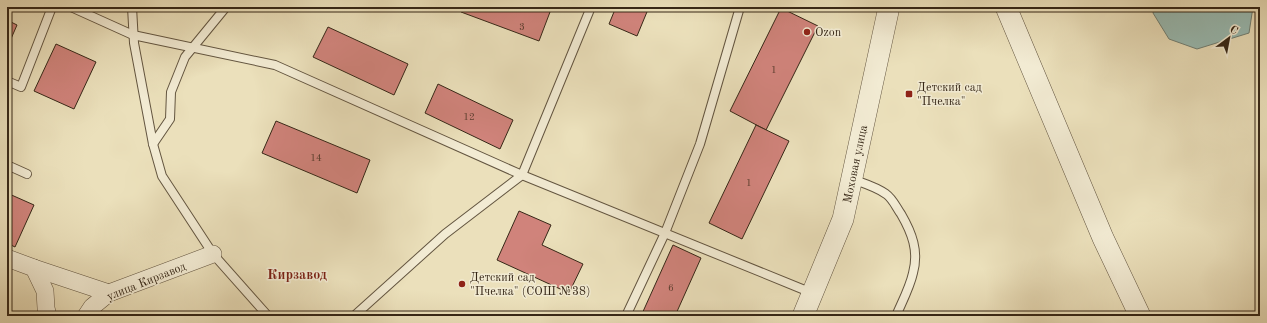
<svg xmlns="http://www.w3.org/2000/svg" width="1267" height="323" font-family="'Old Standard TT',serif">
  <style>
    .water { fill: #99bcb4; stroke: #718075 }
    .building { fill: #d0837b; stroke: #362717 }
    .lines { fill: none; stroke-linecap: round; stroke-linejoin: round }
    .service-casing { stroke: #635540; stroke-width: 10 }
    .minor-casing { stroke: #635540; stroke-width: 18 }
    .tertiary-casing { stroke: #635540; stroke-width: 22 }
    .service { stroke: #f2ebd3; stroke-width: 8 }
    .minor { stroke: #f2ebd3; stroke-width: 17 }
    .tertiary { stroke: #f2ebd3; stroke-width: 21 }
    .poi-dot { fill: #8f2418; stroke: #f2ebd3; stroke-width: 1.5 }
    .labels { text-anchor: middle; stroke-width: 3; stroke-linejoin: round; paint-order: stroke }
    .number-label { font-size: 10px; fill: #5c3e30 }
    .poi-label { font-size: 12px; fill: #362717; stroke: #f2ebd3; text-anchor: start }
    .street-label { font-size: 12px; fill: #362717; stroke: #f2ebd3 }
    .quarter-label { font-size: 14px; font-weight: bold; fill: #7a1f14; stroke: #f2ebd3 }
  </style>
  <rect width="100%" height="100%" fill="#ebe0bb"/>
  <filter id="stains"><feTurbulence type="fractalNoise" baseFrequency=".005" numOctaves="4"/><feColorMatrix values="0 0 0 0 .2 0 0 0 0 .09 0 0 0 0 .02 0 0 0 .5 -.17"/></filter>
  <radialGradient id="worn" r=".72"><stop offset=".6" stop-color="#630" stop-opacity="0"/><stop offset="1" stop-color="#630" stop-opacity=".3"/></radialGradient>
  <path class="water" d="M 1154,7 L 1253,7 L 1249,33 L 1197,49 L 1169,39 L 1153,13 Z"/>
  <g class="building">
    <path d="M 463,7 L 537,7 L 550,12 L 539,41 L 461,12 Z"/>
    <path d="M 616,7 L 649,7 L 637,36 L 609,24 Z"/>
    <path d="M 779,7 L 793,7 L 790,13 Z"/>
    <path d="M 781,8 L 818,26 L 766,130 L 730,111 Z"/>
    <path d="M 7,20 L 17,25 L 7,48 Z"/>
    <path d="M 328,27 L 408,64 L 394,95 L 313,57 Z"/>
    <path d="M 56,44 L 96,62 L 74,109 L 34,91 Z"/>
    <path d="M 438,84 L 513,120 L 500,149 L 425,113 Z"/>
    <path d="M 276,121 L 370,160 L 357,193 L 262,153 Z"/>
    <path d="M 756,125 L 789,141 L 742,239 L 709,223 Z"/>
    <path d="M 7,193 L 34,205 L 15,247 L 7,243 Z"/>
    <path d="M 519,211 L 551,225 L 542,245 L 583,264 L 569,293 L 497,260 Z"/>
    <path d="M 673,245 L 701,258 L 675,316 L 641,316 Z"/>
  </g>
  <g class="lines">
    <defs>
      <g id="service">
        <path d="M 71,7 L 133,35 L 275,65 L 522,175 L 812,293"/>
        <path d="M 132,7 L 134,43 L 153,144 L 162,176 L 213,254 L 268,316"/>
        <path d="M 7,81 L 21,87 L 52,7"/>
        <path d="M 153,144 L 170,119 L 171,92 L 185,57 L 226,7"/>
        <path d="M 7,165 L 27,174"/>
        <path d="M 852,179 C 863,183 877,187 886,194 C 893,199 896,207 901,214 C 912,233 919,251 913,273 C 910,287 902,302 896,316"/>
        <path d="M 354,316 L 445,234 L 522,175 L 591,7"/>
        <path d="M 626,316 L 665,233 L 700,144 L 740,7"/>
      </g>
      <g id="minor">
        <path d="M 7,258 L 34,268 L 45,291 L 46,308 L 48,316"/>
        <path d="M 34,268 L 109,293"/>
        <path d="M 86,316 L 92,307 L 109,293 L 213,254"/>
      </g>
      <g id="tertiary">
        <path d="M 1006,7 L 1103,238 L 1140,316"/>
        <path d="M 803,316 L 843,219 L 889,7"/>
      </g>
    </defs>
    <use href="#service" class="service-casing"/>
    <use href="#minor" class="minor-casing"/>
    <use href="#tertiary" class="tertiary-casing"/>
    <use href="#service" class="service"/>
    <use href="#minor" class="minor"/>
    <use href="#tertiary" class="tertiary"/>
  </g>
  <g class="poi-dot">
    <circle cx="807" cy="32" r="4"/>
    <rect x="905" y="90" width="8" height="8" rx="2"/>
    <circle cx="462" cy="284" r="4"/>
  </g>
  <g class="labels">
    <g class="number-label">
      <text x="522" y="30">3</text>
      <text x="774" y="73">1</text>
      <text x="469" y="120">12</text>
      <text x="316" y="161">14</text>
      <text x="749" y="186">1</text>
      <text x="671" y="291">6</text>
    </g>
    <g class="poi-label">
      <text x="815" y="36">Ozon</text>
      <text x="917" y="91">Детский сад<tspan x="917" dy="14">"Пчелка"</tspan></text>
      <text x="470" y="281">Детский сад<tspan x="470" dy="14">"Пчелка" (СОШ №38)</tspan></text>
    </g>
    <g class="street-label">
      <text transform="translate(855 164) rotate(-78)" y="4">Моховая улица</text>
      <text transform="translate(146 281) rotate(-22)" y="4">улица Кирзавод</text>
    </g>
    <g class="quarter-label">
      <text x="297" y="279">Кирзавод</text>
    </g>
  </g>
  <rect width="1267" height="323" fill="none" stroke="#ebe0bb" stroke-width="24"/>
  <rect x="8" y="8" width="1251" height="307" fill="none" stroke="#362717" stroke-width="2"/>
  <rect x="12" y="12" width="1243" height="299" fill="none" stroke="#362717"/>
  <g transform="translate(1229 38) rotate(32)" stroke="#f2ebd3" stroke-width="3" paint-order="stroke">
  <path d="M0-3L7 15L0 10L-7 15Z" fill="#362717"/>
  <text y="-6" font-size="11" font-weight="bold" text-anchor="middle" fill="#362717">С</text>
  </g>
  <rect width="100%" height="100%" filter="url(#stains)"/>
  <rect width="100%" height="100%" fill="url(#worn)"/>
</svg>
